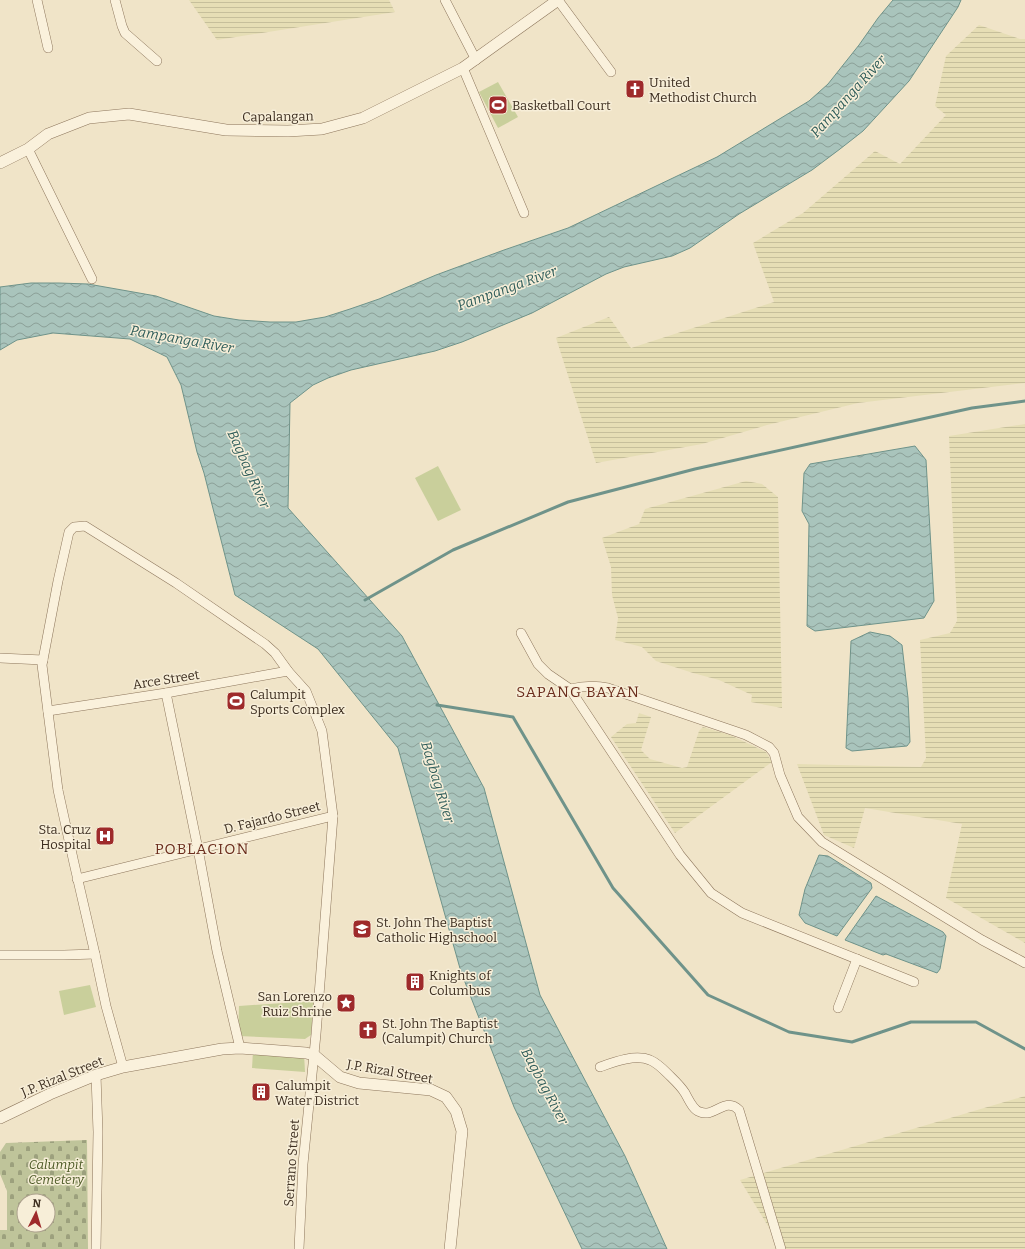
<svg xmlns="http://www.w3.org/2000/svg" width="1025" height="1249" font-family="Bitter,serif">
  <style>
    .farmland { fill: url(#farmland-rules) }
    .green { fill: #c9cf9b }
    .cemetery { fill: url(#cemetery-stones); fill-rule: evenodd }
    .water { fill: url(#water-waves); stroke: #6f938a }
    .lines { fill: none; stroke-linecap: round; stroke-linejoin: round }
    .stream { stroke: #6f938a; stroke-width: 3 }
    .minor-casing { stroke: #8d765c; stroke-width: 10 }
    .tertiary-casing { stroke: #8d765c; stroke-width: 12 }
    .minor { stroke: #faf1dc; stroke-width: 9 }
    .tertiary { stroke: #faf1dc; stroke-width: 11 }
    .labels { text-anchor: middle; stroke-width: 3; stroke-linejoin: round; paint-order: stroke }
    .poi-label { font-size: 13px; fill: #3d2e20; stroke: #f7eed8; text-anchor: start }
    .street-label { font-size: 13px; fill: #3d2e20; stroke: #f7eed8 }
    .park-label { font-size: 13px; font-style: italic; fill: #4d5a26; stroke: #f7eed8 }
    .water-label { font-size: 14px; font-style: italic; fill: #2f5d5a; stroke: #f7eed8 }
    .quarter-label { font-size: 15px; letter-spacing: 1px; fill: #6b2e1e; stroke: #f7eed8 }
  </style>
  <defs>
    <pattern id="farmland-rules" width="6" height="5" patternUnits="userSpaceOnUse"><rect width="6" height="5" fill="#e6deb5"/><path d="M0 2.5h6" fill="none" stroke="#c6bf9b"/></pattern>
    <pattern id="cemetery-stones" width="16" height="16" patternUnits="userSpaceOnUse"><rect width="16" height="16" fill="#bfc49a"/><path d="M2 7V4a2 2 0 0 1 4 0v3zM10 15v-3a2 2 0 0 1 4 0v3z" fill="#9ca07d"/></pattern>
    <pattern id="water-waves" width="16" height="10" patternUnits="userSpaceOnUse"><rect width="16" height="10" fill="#a9c4bc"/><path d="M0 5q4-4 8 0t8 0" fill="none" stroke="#8ba098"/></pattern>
  </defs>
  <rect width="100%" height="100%" fill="#f0e4c8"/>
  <g class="farmland">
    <path d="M 189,0 L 389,0 L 395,12 L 217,40 Z"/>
    <path d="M 979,25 L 1020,39 L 1025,39 L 1025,383 L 858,403 L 767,425 L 702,444 L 596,463 L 556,338 L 609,317 L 631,348 L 774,302 L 753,243 L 803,213 L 875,151 L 900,164 L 946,115 L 935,106 L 946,56 Z"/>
    <path d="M 1025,424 L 1025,943 L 946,898 L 962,824 L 865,808 L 854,848 L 824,835 L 797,764 L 921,767 L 926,758 L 920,640 L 950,633 L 957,621 L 949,436 Z"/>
    <path d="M 746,481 L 762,484 L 778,497 L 782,708 L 751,702 L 752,695 L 719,680 L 693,673 L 656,661 L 642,647 L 615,640 L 618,618 L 612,595 L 611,567 L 602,538 L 639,524 L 645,509 Z"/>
    <path d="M 639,713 L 651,717 L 641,750 L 650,759 L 682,768 L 687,767 L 699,731 L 703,727 L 730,735 L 766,752 L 772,762 L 675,833 L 611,737 L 627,724 L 636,723 Z"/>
    <path d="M 1025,1096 L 1025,1249 L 782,1249 L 740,1180 Z"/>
  </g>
  <g class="green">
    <path d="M 498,82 L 518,117 L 498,128 L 479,92 Z"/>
    <path d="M 438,466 L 461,510 L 438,521 L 415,478 Z"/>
    <path d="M 90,985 L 96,1007 L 64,1015 L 59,991 Z"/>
    <path d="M 314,1001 L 311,1035 L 305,1039 L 238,1036 L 239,1006 Z"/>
    <path d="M 253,1051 L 304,1054 L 305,1072 L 252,1068 Z"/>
  </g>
  <path class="cemetery" d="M 87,1140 L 88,1249 L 0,1249 L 0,1230 L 7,1230 L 7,1191 L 0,1174 L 0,1152 L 6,1143 ZM 24,1201 L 48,1201 L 48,1225 L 24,1225 Z"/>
  <g class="water">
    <path d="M 893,0 L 961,0 L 958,7 L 909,81 L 863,131 L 840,149 L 812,170 L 739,214 L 690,248 L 672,256 L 624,267 L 606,274 L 532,313 L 462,342 L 435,351 L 351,370 L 328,378 L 313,385 L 290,403 L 288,508 L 402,636 L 484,788 L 540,995 L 625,1156 L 667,1249 L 582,1249 L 514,1107 L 461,972 L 398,748 L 318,649 L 235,595 L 204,473 L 197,452 L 181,385 L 167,357 L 130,339 L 53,333 L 17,340 L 0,350 L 0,287 L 31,283 L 59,283 L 88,284 L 156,296 L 214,316 L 239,320 L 270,322 L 296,322 L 325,317 L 350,309 L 379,299 L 436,275 L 504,250 L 568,228 L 717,157 L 809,101 L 828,84 L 859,45 L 878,18 Z"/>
    <path d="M 915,446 L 926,460 L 934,601 L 924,618 L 815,631 L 807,626 L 809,524 L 802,511 L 804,473 L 810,464 Z"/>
    <path d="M 870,632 L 890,636 L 902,645 L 908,698 L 910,742 L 907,746 L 852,751 L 846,748 L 851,641 Z"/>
    <path d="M 819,855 L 828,856 L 871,883 L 872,888 L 837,936 L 805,923 L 799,915 L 805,889 Z"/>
    <path d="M 876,896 L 943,932 L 946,936 L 940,969 L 937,973 L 886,954 L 883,955 L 845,940 Z"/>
  </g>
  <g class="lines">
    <g class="stream">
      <path d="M 365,600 L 453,550 L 568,502 L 695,469 L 972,408 L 1025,401"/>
      <path d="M 437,705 L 513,717 L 613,888 L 708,995 L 789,1032 L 852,1042 L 911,1022 L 976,1022 L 1025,1049"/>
    </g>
    <defs>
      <g id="minor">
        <path d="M 37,0 L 48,48"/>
        <path d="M 115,0 L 122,26 L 125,33 L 157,61"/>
        <path d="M 445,0 L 476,60"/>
        <path d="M 558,0 L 611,72"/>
        <path d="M 463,68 L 524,213"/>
        <path d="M 28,149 L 92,279"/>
        <path d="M 521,633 L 538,664 L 548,674 L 570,689 L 680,855 L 711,893 L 742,913 L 914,982"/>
        <path d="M 0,658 L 43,660"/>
        <path d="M 570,689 C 583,686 594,685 608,688 L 746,735 L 769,747 L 774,753 L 780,775 L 798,817 L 822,842 L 982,940 L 1025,963"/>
        <path d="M 166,693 L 198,849 L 217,951 L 240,1048"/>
        <path d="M 48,711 L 166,693 L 288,671"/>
        <path d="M 77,879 L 333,816"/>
        <path d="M 0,955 L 64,955 L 95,954"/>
        <path d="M 838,1008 L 857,959"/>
        <path d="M 123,1067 L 106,1006 L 95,954 L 74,863 L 58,790 L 42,665 L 58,581 L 69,532 L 74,527 L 85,526 L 176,583 L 265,644 L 275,653 L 288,671 L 306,691 L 322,731 L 333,816 L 316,1034 L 303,1164 L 299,1249"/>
        <path d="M 600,1067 C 614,1062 635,1054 650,1060 C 657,1063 662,1068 667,1073 C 674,1080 680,1085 685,1093 C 689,1100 693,1110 700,1112 C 715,1118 725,1096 739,1110 L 781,1249"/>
        <path d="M 96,1249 L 98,1132 L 96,1075"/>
      </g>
      <g id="tertiary">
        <path d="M 0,163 L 28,149 L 48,134 L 89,118 L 129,114 L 226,130 L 288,131 L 322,129 L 363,118 L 463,68 L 558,0"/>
        <path d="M 0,1118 L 50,1094 L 96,1075 L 123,1067 L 222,1049 L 240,1048 L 306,1053 L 314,1055 L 340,1077 L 359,1083 L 431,1090 L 446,1097 L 456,1111 L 462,1131 L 450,1249"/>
      </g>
    </defs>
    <use href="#minor" class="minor-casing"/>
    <use href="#tertiary" class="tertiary-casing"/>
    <use href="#minor" class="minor"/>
    <use href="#tertiary" class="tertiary"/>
  </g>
  <defs>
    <symbol id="church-square" viewBox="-11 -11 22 22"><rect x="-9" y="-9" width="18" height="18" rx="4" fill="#9e2a2b" stroke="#f7eed8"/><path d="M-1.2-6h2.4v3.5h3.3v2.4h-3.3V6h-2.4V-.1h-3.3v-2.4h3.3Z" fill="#fff"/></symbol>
    <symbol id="stadium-square" viewBox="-11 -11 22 22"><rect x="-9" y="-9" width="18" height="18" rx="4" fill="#9e2a2b" stroke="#f7eed8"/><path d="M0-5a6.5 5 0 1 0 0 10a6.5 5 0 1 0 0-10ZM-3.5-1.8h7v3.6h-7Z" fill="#fff"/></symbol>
    <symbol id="hospital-square" viewBox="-11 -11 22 22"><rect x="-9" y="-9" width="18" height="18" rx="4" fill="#9e2a2b" stroke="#f7eed8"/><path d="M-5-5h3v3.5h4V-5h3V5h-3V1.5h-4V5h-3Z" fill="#fff"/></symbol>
    <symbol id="school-square" viewBox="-11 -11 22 22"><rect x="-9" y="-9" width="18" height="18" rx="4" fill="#9e2a2b" stroke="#f7eed8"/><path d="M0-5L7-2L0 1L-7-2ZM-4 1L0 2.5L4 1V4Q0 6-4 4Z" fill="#fff"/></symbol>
    <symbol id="building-square" viewBox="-11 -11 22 22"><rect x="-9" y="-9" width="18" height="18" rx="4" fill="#9e2a2b" stroke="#f7eed8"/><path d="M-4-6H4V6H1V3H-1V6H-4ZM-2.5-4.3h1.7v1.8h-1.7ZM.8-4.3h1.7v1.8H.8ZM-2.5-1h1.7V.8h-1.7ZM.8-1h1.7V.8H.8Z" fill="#fff"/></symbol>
    <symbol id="sight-square" viewBox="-11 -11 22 22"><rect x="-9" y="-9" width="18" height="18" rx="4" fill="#9e2a2b" stroke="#f7eed8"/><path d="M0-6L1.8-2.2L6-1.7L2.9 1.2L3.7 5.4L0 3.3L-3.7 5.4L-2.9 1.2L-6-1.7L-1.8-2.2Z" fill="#fff"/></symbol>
  </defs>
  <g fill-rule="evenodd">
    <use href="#church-square" x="624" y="78" width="22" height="22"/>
    <use href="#stadium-square" x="487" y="94" width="22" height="22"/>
    <use href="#stadium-square" x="225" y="690" width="22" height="22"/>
    <use href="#hospital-square" x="94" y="825" width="22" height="22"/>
    <use href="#school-square" x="351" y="918" width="22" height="22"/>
    <use href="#building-square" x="404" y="971" width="22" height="22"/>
    <use href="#sight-square" x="335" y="992" width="22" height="22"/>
    <use href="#church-square" x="357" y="1019" width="22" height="22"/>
    <use href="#building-square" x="250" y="1081" width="22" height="22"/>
  </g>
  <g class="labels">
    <g class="poi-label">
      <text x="649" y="87">United<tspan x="649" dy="15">Methodist Church</tspan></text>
      <text x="512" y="110">Basketball Court</text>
      <text x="250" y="699">Calumpit<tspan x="250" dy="15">Sports Complex</tspan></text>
      <text x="91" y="834" text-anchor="end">Sta. Cruz<tspan x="91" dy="15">Hospital</tspan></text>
      <text x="376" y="927">St. John The Baptist<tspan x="376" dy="15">Catholic Highschool</tspan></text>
      <text x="429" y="980">Knights of<tspan x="429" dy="15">Columbus</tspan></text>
      <text x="332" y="1001" text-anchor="end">San Lorenzo<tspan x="332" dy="15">Ruiz Shrine</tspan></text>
      <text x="382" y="1028">St. John The Baptist<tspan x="382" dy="15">(Calumpit) Church</tspan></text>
      <text x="275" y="1090">Calumpit<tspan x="275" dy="15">Water District</tspan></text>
    </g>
    <g class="street-label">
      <text transform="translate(278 116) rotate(-1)" y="5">Capalangan</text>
      <text transform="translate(166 679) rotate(-9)" y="5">Arce Street</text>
      <text transform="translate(272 817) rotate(-14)" y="5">D. Fajardo Street</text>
      <text transform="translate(390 1071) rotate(10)" y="5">J.P. Rizal Street</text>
      <text transform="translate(62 1076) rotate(-22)" y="5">J.P. Rizal Street</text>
      <text transform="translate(291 1163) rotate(-86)" y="5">Serrano Street</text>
    </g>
    <g class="park-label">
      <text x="56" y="1169">Calumpit<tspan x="56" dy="15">Cemetery</tspan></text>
    </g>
    <g class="water-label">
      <text transform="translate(848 96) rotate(-48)" y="5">Pampanga River</text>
      <text transform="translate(507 288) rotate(-20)" y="5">Pampanga River</text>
      <text transform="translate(182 339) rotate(10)" y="5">Pampanga River</text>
      <text transform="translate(249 469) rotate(66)" y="5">Bagbag River</text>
      <text transform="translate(438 782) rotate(73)" y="5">Bagbag River</text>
      <text transform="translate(545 1086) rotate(62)" y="5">Bagbag River</text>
    </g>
    <g class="quarter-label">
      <text x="578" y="697">SAPANG BAYAN</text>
      <text x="202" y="854">POBLACION</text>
    </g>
  </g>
  <g transform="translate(36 1213) rotate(5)"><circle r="19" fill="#f7eed8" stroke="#ada18e"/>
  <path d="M0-3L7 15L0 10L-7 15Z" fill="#9e2a2b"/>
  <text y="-6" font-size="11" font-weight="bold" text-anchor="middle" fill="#3d2e20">N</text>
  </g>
</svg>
